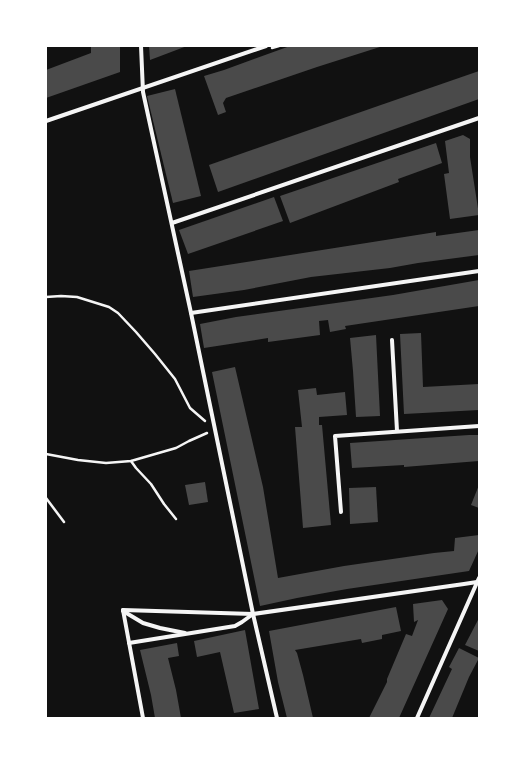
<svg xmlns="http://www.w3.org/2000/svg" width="525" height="764" font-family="Montserrat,sans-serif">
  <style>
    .building { fill: #4a4a4a }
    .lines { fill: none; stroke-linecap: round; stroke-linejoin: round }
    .path { stroke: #f5f5f5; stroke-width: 2.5 }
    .minor { stroke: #f5f5f5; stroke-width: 4 }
  </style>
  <rect width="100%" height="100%" fill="#111"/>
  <g class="building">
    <path d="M 91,46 L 120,46 L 120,72 L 46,98 L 46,70 L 91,53 Z"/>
    <path d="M 149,46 L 187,46 L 150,60 Z"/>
    <path d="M 290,46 L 383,46 L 317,67 L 226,98 L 223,103 L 226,112 L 218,115 L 204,76 L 224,70 Z"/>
    <path d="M 479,71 L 479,99 L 218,192 L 209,165 L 378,106 Z"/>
    <path d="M 175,89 L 201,196 L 173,203 L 147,96 Z"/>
    <path d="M 463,135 L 470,139 L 470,157 L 479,215 L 450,219 L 444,174 L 449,173 L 445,141 Z"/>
    <path d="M 436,143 L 442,163 L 398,179 L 399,182 L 290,223 L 280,196 Z"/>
    <path d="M 274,197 L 283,221 L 188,254 L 179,230 Z"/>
    <path d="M 479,230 L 479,255 L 418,263 L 390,268 L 311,277 L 244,290 L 193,297 L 189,271 L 436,232 L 436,236 Z"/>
    <path d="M 479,280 L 479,306 L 345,326 L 346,329 L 330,332 L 328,320 L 319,321 L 320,335 L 268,342 L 268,338 L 204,348 L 200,324 L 236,317 L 393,295 Z"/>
    <path d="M 421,333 L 423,387 L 479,384 L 479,410 L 404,414 L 400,334 Z"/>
    <path d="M 376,335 L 380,416 L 356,417 L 353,371 L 350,338 Z"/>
    <path d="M 235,367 L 263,487 L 278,578 L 344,566 L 434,553 L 454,551 L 455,538 L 479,535 L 479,549 L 469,571 L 347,589 L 297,598 L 260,606 L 212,372 Z"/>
    <path d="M 316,388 L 317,395 L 345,392 L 347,415 L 319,417 L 319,425 L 322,425 L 331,525 L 303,528 L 295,427 L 302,427 L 298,390 Z"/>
    <path d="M 469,435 L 479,435 L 479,461 L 404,467 L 404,465 L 352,468 L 350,443 Z"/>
    <path d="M 205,482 L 208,502 L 189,505 L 185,485 Z"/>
    <path d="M 479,485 L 479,508 L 471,505 Z"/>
    <path d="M 376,487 L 378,522 L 350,524 L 349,488 Z"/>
    <path d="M 442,600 L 448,609 L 399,718 L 369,718 L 387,682 L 387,679 L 406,634 L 412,636 L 418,620 L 414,622 L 413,604 Z"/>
    <path d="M 396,607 L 401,631 L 382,635 L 382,639 L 362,643 L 361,639 L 295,650 L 297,653 L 303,675 L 313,718 L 287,718 L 278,682 L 269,631 Z"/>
    <path d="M 479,618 L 479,651 L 465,645 Z"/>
    <path d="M 245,630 L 259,709 L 234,713 L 220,652 L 197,657 L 194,641 Z"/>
    <path d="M 177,643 L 179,656 L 168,658 L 176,690 L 181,718 L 155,718 L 151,695 L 140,650 Z"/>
    <path d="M 459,648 L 479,658 L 469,677 L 452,718 L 429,718 L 452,669 L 449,667 Z"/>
  </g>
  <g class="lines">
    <g class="path">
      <path d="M 272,48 L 279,46"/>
      <path d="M 46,297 L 61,296 L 77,297 L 109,307 L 118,313 L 136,332 L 155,354 L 175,379 L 190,408 L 205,421"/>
      <path d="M 46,454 L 78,460 L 106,463 L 131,461 L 176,448 L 189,441 L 207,433"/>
      <path d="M 131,461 L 136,468 L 151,484 L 164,504 L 176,519"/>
      <path d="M 46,498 L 64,522"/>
    </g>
    <g class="minor">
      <path d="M 141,46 L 143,92 L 191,313 L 253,614 L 277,718"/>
      <path d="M 46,121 L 266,46"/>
      <path d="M 172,223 L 479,118"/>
      <path d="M 191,313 L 479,271"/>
      <path d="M 392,340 L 397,431"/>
      <path d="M 341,512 L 335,436 L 479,426"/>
      <path d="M 123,610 L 253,614 L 464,584 L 477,582 L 479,583"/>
      <path d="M 123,610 L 143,718"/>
      <path d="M 123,611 L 143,623 L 160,628 L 185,633"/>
      <path d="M 129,643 L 235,626 L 242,622 L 253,614"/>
      <path d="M 417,718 L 479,578"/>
    </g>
  </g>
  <rect width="525" height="764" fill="none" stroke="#ffffff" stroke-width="94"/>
</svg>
